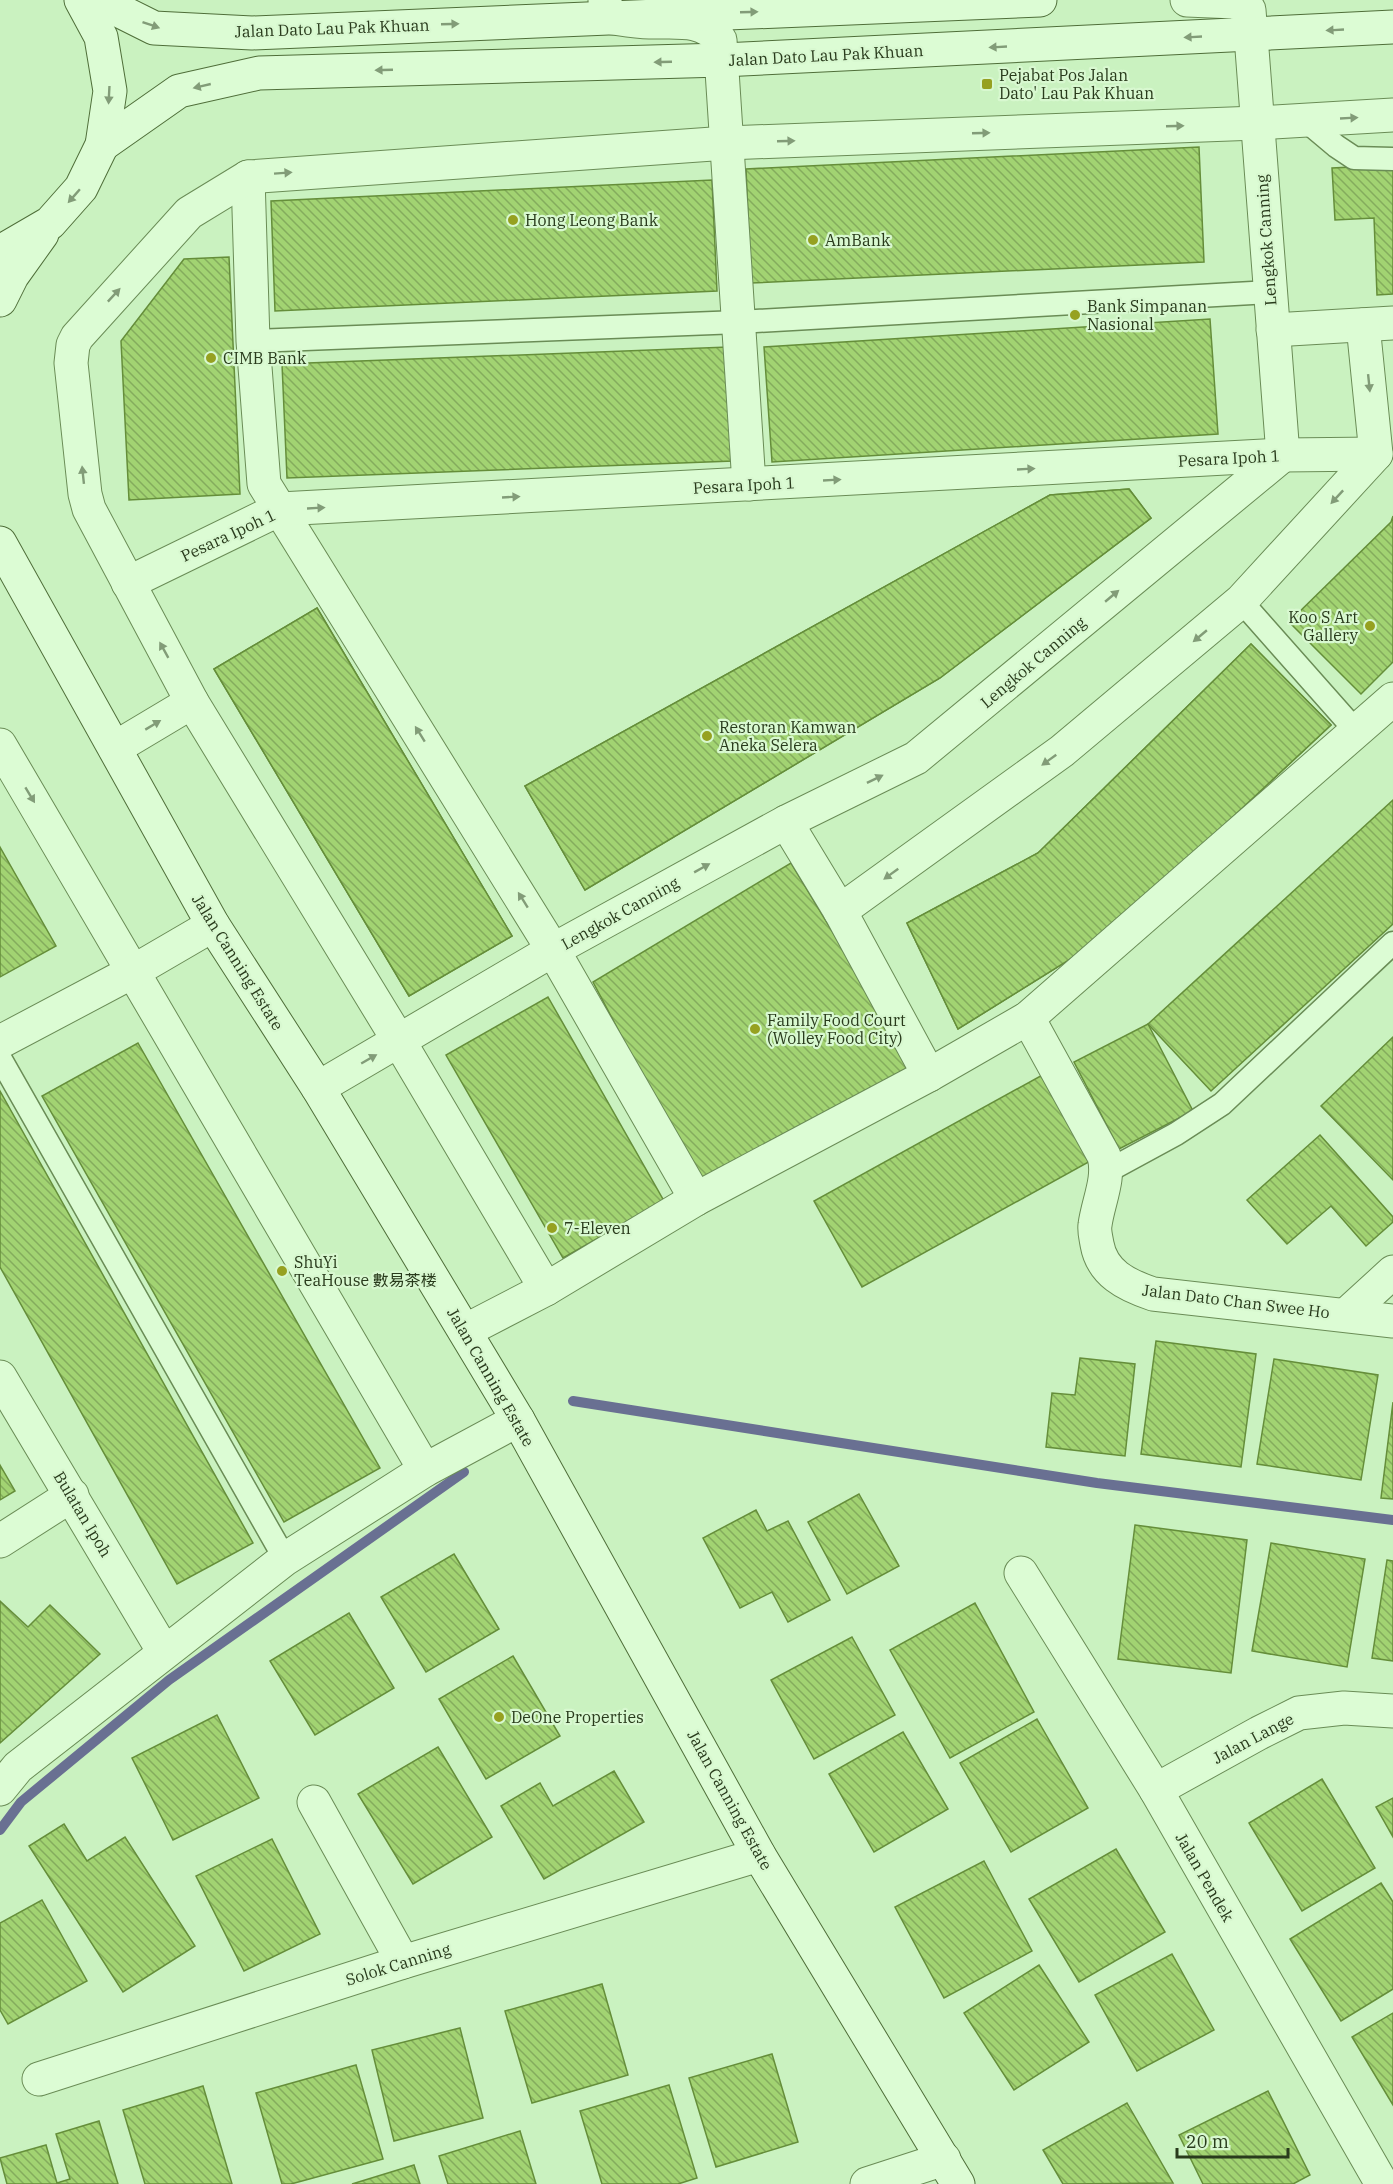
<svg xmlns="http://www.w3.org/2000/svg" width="1393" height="2184" font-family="'IBM Plex Serif','Noto Sans SC',serif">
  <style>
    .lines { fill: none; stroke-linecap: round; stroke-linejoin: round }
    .stream { stroke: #697092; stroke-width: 10 }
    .building { fill: url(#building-back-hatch); stroke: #658e3a; stroke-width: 1.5 }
    .lane-casing { stroke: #6a8c56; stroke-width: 25 }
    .street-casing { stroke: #6a8c56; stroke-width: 35 }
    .secondary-casing { stroke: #4f6e39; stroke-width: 35 }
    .lane { stroke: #dcfcd4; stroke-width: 22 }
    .street { stroke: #dcfcd4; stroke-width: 33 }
    .secondary { stroke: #dcfcd4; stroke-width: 33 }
    .oneway { fill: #829c78 }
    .poi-dot { fill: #96a121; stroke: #d8f8d0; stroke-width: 2 }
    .labels { text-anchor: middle; stroke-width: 4.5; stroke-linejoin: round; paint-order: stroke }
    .street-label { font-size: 16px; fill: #293b1c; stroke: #d8f8d0 }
    .poi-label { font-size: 16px; fill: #293b1c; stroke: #d8f8d0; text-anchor: start }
  </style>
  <defs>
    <pattern id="building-back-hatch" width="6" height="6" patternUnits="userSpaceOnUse" patternTransform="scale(1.5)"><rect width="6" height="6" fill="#a2d372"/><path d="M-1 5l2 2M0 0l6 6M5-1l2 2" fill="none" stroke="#84ac5d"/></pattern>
  </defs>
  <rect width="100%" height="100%" fill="#caf2c0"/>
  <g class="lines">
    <g class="stream">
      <path d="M 573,1401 L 1097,1483 L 1393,1520"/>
      <path d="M 0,1830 L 21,1802 L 169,1680 L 464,1472"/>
    </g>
  </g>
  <g class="building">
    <path d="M 1199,147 L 1204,262 L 751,283 L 746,169 Z"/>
    <path d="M 1393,165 L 1393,294 L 1377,295 L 1374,218 L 1335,220 L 1332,168 Z"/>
    <path d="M 712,180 L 717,291 L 275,311 L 271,201 Z"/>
    <path d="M 229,257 L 240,494 L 129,500 L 121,341 L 184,259 Z"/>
    <path d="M 1210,319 L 1218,434 L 772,462 L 764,347 Z"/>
    <path d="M 728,347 L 733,461 L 287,478 L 282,364 Z"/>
    <path d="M 1129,489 L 1151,518 L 940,678 L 585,890 L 525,786 L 1050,495 Z"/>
    <path d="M 1129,489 L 1151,518 L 940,678 L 585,890 L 525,786 L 1050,495 Z"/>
    <path d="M 1393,516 L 1393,662 L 1361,694 L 1289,622 L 1391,522 Z"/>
    <path d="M 317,608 L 512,936 L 409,996 L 214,669 Z"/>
    <path d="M 317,608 L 512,936 L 409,996 L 214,669 Z"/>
    <path d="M 1251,644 L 1331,725 L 1101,940 L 958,1029 L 907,923 L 1038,853 Z"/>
    <path d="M 1251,644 L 1331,725 L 1101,940 L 958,1029 L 907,923 L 1038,853 Z"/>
    <path d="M 1393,800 L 1393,924 L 1211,1091 L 1148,1024 Z"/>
    <path d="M 0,847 L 56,946 L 0,977 Z"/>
    <path d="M 791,863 L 920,1077 L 702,1189 L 593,982 Z"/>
    <path d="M 548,997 L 664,1201 L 563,1258 L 446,1055 Z"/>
    <path d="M 1148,1024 L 1193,1111 L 1119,1149 L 1074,1062 Z"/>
    <path d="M 1393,1037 L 1393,1180 L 1321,1106 Z"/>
    <path d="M 138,1043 L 380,1468 L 284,1522 L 42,1096 Z"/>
    <path d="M 1046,1073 L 1094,1159 L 862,1287 L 814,1201 Z"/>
    <path d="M 0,1091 L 253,1543 L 177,1584 L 0,1267 Z"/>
    <path d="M 1320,1135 L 1393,1217 L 1393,1222 L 1366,1246 L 1331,1206 L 1287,1244 L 1247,1200 Z"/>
    <path d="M 1156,1341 L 1256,1354 L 1241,1467 L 1141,1454 Z"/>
    <path d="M 1080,1358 L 1135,1364 L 1125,1456 L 1046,1447 L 1052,1393 L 1075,1395 Z"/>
    <path d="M 1274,1359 L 1378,1375 L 1361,1480 L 1257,1464 Z"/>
    <path d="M 1393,1402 L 1393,1499 L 1381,1498 Z"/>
    <path d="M 0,1465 L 15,1491 L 0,1500 Z"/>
    <path d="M 859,1494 L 899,1566 L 847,1594 L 808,1522 Z"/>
    <path d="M 756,1510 L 767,1531 L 788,1521 L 830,1600 L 788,1622 L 772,1592 L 740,1608 L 703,1538 Z"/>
    <path d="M 1135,1525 L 1247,1540 L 1231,1673 L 1118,1659 Z"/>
    <path d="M 1271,1543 L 1365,1559 L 1347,1667 L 1252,1651 Z"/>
    <path d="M 454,1554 L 499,1629 L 426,1672 L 381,1597 Z"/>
    <path d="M 1387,1560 L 1393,1561 L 1393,1661 L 1372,1658 Z"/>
    <path d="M 0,1601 L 28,1627 L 50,1605 L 100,1654 L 0,1743 Z"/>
    <path d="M 975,1603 L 1034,1712 L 950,1758 L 890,1650 Z"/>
    <path d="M 349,1613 L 394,1688 L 315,1735 L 270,1661 Z"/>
    <path d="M 852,1637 L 895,1715 L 814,1759 L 771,1680 Z"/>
    <path d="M 513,1656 L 560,1736 L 486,1779 L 439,1699 Z"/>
    <path d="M 217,1715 L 259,1798 L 173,1840 L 132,1758 Z"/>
    <path d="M 1037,1719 L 1088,1808 L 1011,1852 L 960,1763 Z"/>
    <path d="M 903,1732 L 948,1809 L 874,1852 L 829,1774 Z"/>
    <path d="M 438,1747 L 492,1837 L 413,1884 L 358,1794 Z"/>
    <path d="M 614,1771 L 644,1822 L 544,1879 L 501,1806 L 540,1783 L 553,1806 Z"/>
    <path d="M 1322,1779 L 1375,1868 L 1302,1911 L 1249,1823 Z"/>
    <path d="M 1393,1798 L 1393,1837 L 1376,1807 Z"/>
    <path d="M 64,1824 L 87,1861 L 125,1837 L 195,1946 L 123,1992 L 29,1846 Z"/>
    <path d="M 272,1839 L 320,1934 L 244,1971 L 196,1876 Z"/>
    <path d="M 1116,1849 L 1165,1932 L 1079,1982 L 1029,1899 Z"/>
    <path d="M 984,1861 L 1032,1951 L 944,1998 L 895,1907 Z"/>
    <path d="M 1381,1883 L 1393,1902 L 1393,1989 L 1341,2021 L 1290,1939 Z"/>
    <path d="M 42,1900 L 87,1981 L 8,2024 L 0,2010 L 0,1923 Z"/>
    <path d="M 1172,1954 L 1214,2030 L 1137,2071 L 1095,1995 Z"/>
    <path d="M 1039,1965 L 1089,2042 L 1014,2090 L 964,2013 Z"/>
    <path d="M 602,1984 L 628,2075 L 532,2103 L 505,2011 Z"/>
    <path d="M 1393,2013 L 1393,2105 L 1352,2037 Z"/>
    <path d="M 460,2028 L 483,2118 L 394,2141 L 372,2050 Z"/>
    <path d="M 772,2054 L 798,2142 L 716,2167 L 689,2078 Z"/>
    <path d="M 356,2065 L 383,2159 L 291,2184 L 282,2184 L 256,2093 Z"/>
    <path d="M 669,2085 L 697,2178 L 678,2184 L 602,2184 L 580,2111 Z"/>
    <path d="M 203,2086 L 232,2184 L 145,2184 L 123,2110 Z"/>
    <path d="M 1268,2091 L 1310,2175 L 1293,2184 L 1203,2184 L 1179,2135 Z"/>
    <path d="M 1127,2103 L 1173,2183 L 1063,2184 L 1043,2150 Z"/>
    <path d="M 99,2121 L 118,2184 L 7,2184 L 0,2158 L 46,2145 L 57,2183 L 70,2179 L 56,2134 Z"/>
    <path d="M 520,2131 L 536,2184 L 448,2184 L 439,2156 Z"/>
    <path d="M 414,2165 L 420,2184 L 352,2184 Z"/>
  </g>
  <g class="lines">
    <defs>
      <g id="lane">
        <path d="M 1305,120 L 1336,146 L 1354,158 L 1393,159"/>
        <path d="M 253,341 L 739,322 L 1270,292"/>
        <path d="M 1241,601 L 1356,731"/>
        <path d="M 0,1058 L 285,1559"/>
        <path d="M 1106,1172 L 1176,1134 L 1222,1104 L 1393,943"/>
      </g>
      <g id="street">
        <path d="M 605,0 L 606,17 C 621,19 635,22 649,22 C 675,23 702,17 720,40 L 749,484"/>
        <path d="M 1187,0 L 1235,2 L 1249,10 L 1283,455"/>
        <path d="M 248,177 L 253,341 L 264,484 L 553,950 L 696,1199"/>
        <path d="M 1273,330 L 1393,323"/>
        <path d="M 128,583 L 280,509 L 1283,455 L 1376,454"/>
        <path d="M 0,745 L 425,1470"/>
        <path d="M 115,748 L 192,702"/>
        <path d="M 786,822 L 840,911 L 929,1075"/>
        <path d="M 840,911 L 1062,751 L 1241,601 L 1376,454 L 1363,325"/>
        <path d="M 1028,1018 L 1104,1156 C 1110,1179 1098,1202 1095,1225 C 1094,1231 1096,1238 1097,1244 C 1102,1273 1126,1285 1153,1294 L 1393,1321"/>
        <path d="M 0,1042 L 134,971 L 213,925"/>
        <path d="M 318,1088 L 553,950 L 786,822 L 916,758 L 1283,455"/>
        <path d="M 546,1289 L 399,1041 L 192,702 L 89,509 L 85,494 L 71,363 L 73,345 L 77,337 L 189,213 L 248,177 L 727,143 L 1257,123 L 1393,115"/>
        <path d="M 1346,1315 L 1393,1272"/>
        <path d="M 465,1331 L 546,1289 L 696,1199 L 929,1075 L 1028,1018 L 1393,699"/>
        <path d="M 0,1377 L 164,1652"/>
        <path d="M 0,1541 L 72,1495"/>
        <path d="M 1021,1573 L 1156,1790 L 1382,2184"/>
        <path d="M 0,1789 L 18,1767 L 285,1559 L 425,1470 L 518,1420"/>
        <path d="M 1156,1790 L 1259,1733 L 1299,1713 L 1344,1708 L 1393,1711"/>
        <path d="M 314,1802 L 403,1962"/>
        <path d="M 39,2079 L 403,1962 L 759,1855"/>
        <path d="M 867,2184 L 944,2159"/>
      </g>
      <g id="secondary">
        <path d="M 98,0 L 154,28 L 252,33 L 1040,0"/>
        <path d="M 102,145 L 179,91 L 259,73 L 722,60 L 1393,27"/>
        <path d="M 0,252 L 50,223 L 81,188 L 102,145 L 110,91 L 101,37 L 81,0"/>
        <path d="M 0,300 L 12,276 L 42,234"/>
        <path d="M 0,543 L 213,925 L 318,1088 L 518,1420 L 759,1855 L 958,2184"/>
      </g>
    </defs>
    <use href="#lane" class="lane-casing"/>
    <use href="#street" class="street-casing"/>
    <use href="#secondary" class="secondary-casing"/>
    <use href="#lane" class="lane"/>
    <use href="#street" class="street"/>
    <use href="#secondary" class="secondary"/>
  </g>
  <defs><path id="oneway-solid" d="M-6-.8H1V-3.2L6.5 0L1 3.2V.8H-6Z" transform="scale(1.5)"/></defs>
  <g class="oneway">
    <use href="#oneway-solid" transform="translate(749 12) rotate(-2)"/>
    <use href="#oneway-solid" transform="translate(450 24) rotate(-2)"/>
    <use href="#oneway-solid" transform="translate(151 25) rotate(19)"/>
    <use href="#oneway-solid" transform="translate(1335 30) rotate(177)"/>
    <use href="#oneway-solid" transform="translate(1193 37) rotate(177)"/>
    <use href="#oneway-solid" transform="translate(998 47) rotate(177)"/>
    <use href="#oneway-solid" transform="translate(663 62) rotate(178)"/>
    <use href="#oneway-solid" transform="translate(384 70) rotate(178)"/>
    <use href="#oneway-solid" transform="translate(202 86) rotate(167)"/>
    <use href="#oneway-solid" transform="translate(109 95) rotate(93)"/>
    <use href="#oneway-solid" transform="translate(1349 118) rotate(-3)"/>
    <use href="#oneway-solid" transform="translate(1175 126) rotate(-2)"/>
    <use href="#oneway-solid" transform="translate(981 133) rotate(-2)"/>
    <use href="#oneway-solid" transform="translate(786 141) rotate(-2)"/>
    <use href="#oneway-solid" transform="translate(283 173) rotate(-4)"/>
    <use href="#oneway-solid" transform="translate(74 196) rotate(131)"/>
    <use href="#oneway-solid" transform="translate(114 295) rotate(-47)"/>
    <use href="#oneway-solid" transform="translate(1369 383) rotate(84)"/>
    <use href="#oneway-solid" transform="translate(1026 469) rotate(-3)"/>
    <use href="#oneway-solid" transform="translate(83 475) rotate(-96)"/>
    <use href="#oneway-solid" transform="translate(832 480) rotate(-3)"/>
    <use href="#oneway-solid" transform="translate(511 497) rotate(-3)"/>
    <use href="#oneway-solid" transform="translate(1337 497) rotate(133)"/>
    <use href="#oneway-solid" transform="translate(316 508) rotate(-3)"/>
    <use href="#oneway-solid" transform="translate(1112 596) rotate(-40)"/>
    <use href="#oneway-solid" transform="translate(1200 636) rotate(140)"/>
    <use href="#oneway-solid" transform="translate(164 650) rotate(-119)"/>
    <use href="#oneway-solid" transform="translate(153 725) rotate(-31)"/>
    <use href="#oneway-solid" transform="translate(420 734) rotate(-122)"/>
    <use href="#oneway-solid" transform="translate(1049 760) rotate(144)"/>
    <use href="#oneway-solid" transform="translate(875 779) rotate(-26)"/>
    <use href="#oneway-solid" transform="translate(30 795) rotate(59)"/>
    <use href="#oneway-solid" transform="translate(702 868) rotate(-29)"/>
    <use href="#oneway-solid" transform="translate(891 874) rotate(144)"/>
    <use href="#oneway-solid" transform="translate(523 900) rotate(-122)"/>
    <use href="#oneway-solid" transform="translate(369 1059) rotate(-30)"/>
  </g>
  <g class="poi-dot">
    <rect x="981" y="78" width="12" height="12" rx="3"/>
    <circle cx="513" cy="220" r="6"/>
    <circle cx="813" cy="240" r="6"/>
    <circle cx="1075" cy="315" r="6"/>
    <circle cx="211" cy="358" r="6"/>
    <circle cx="1370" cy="626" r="6"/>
    <circle cx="707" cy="736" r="6"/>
    <circle cx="755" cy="1029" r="6"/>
    <circle cx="552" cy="1228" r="6"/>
    <circle cx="282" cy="1271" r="6"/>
    <circle cx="499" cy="1717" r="6"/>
  </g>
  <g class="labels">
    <g class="street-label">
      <text transform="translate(332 28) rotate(-2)" y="6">Jalan Dato Lau Pak Khuan</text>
      <text transform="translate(826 55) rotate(-3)" y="6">Jalan Dato Lau Pak Khuan</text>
      <text transform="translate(1266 240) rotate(-94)" y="6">Lengkok Canning</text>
      <text transform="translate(1229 458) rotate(-3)" y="6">Pesara Ipoh 1</text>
      <text transform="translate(744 485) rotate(-3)" y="6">Pesara Ipoh 1</text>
      <text transform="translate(228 535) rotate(-25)" y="6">Pesara Ipoh 1</text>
      <text transform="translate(1033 662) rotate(-40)" y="6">Lengkok Canning</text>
      <text transform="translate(620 913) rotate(-29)" y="6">Lengkok Canning</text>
      <text transform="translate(238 962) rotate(58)" y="6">Jalan Canning Estate</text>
      <text transform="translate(1236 1301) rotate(7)" y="6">Jalan Dato Chan Swee Ho</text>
      <text transform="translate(491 1377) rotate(60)" y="6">Jalan Canning Estate</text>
      <text transform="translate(83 1514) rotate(59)" y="6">Bulatan Ipoh</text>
      <text transform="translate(1253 1738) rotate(-28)" y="6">Jalan Lange</text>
      <text transform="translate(730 1800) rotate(61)" y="6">Jalan Canning Estate</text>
      <text transform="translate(1205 1877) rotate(60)" y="6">Jalan Pendek</text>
      <text transform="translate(398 1964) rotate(-17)" y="6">Solok Canning</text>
    </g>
    <g class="poi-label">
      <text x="999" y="81">Pejabat Pos Jalan<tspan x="999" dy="18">Dato' Lau Pak Khuan</tspan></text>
      <text x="525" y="226">Hong Leong Bank</text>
      <text x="825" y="246">AmBank</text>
      <text x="1087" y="312">Bank Simpanan<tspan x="1087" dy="18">Nasional</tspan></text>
      <text x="223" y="364">CIMB Bank</text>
      <text x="1358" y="623" text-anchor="end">Koo S Art<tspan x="1358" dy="18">Gallery</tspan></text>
      <text x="719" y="733">Restoran Kamwan<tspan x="719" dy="18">Aneka Selera</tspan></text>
      <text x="767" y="1026">Family Food Court<tspan x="767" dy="18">(Wolley Food City)</tspan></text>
      <text x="564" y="1234">7-Eleven</text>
      <text x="294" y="1268">ShuYi<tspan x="294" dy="18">TeaHouse 數易茶楼</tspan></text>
      <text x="511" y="1723">DeOne Properties</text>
    </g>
  </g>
  <path d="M1177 2148v9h111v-9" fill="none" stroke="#293b1c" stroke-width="3"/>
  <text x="1186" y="2148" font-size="18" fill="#293b1c" stroke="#d8f8d0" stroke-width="4.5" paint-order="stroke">20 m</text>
</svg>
